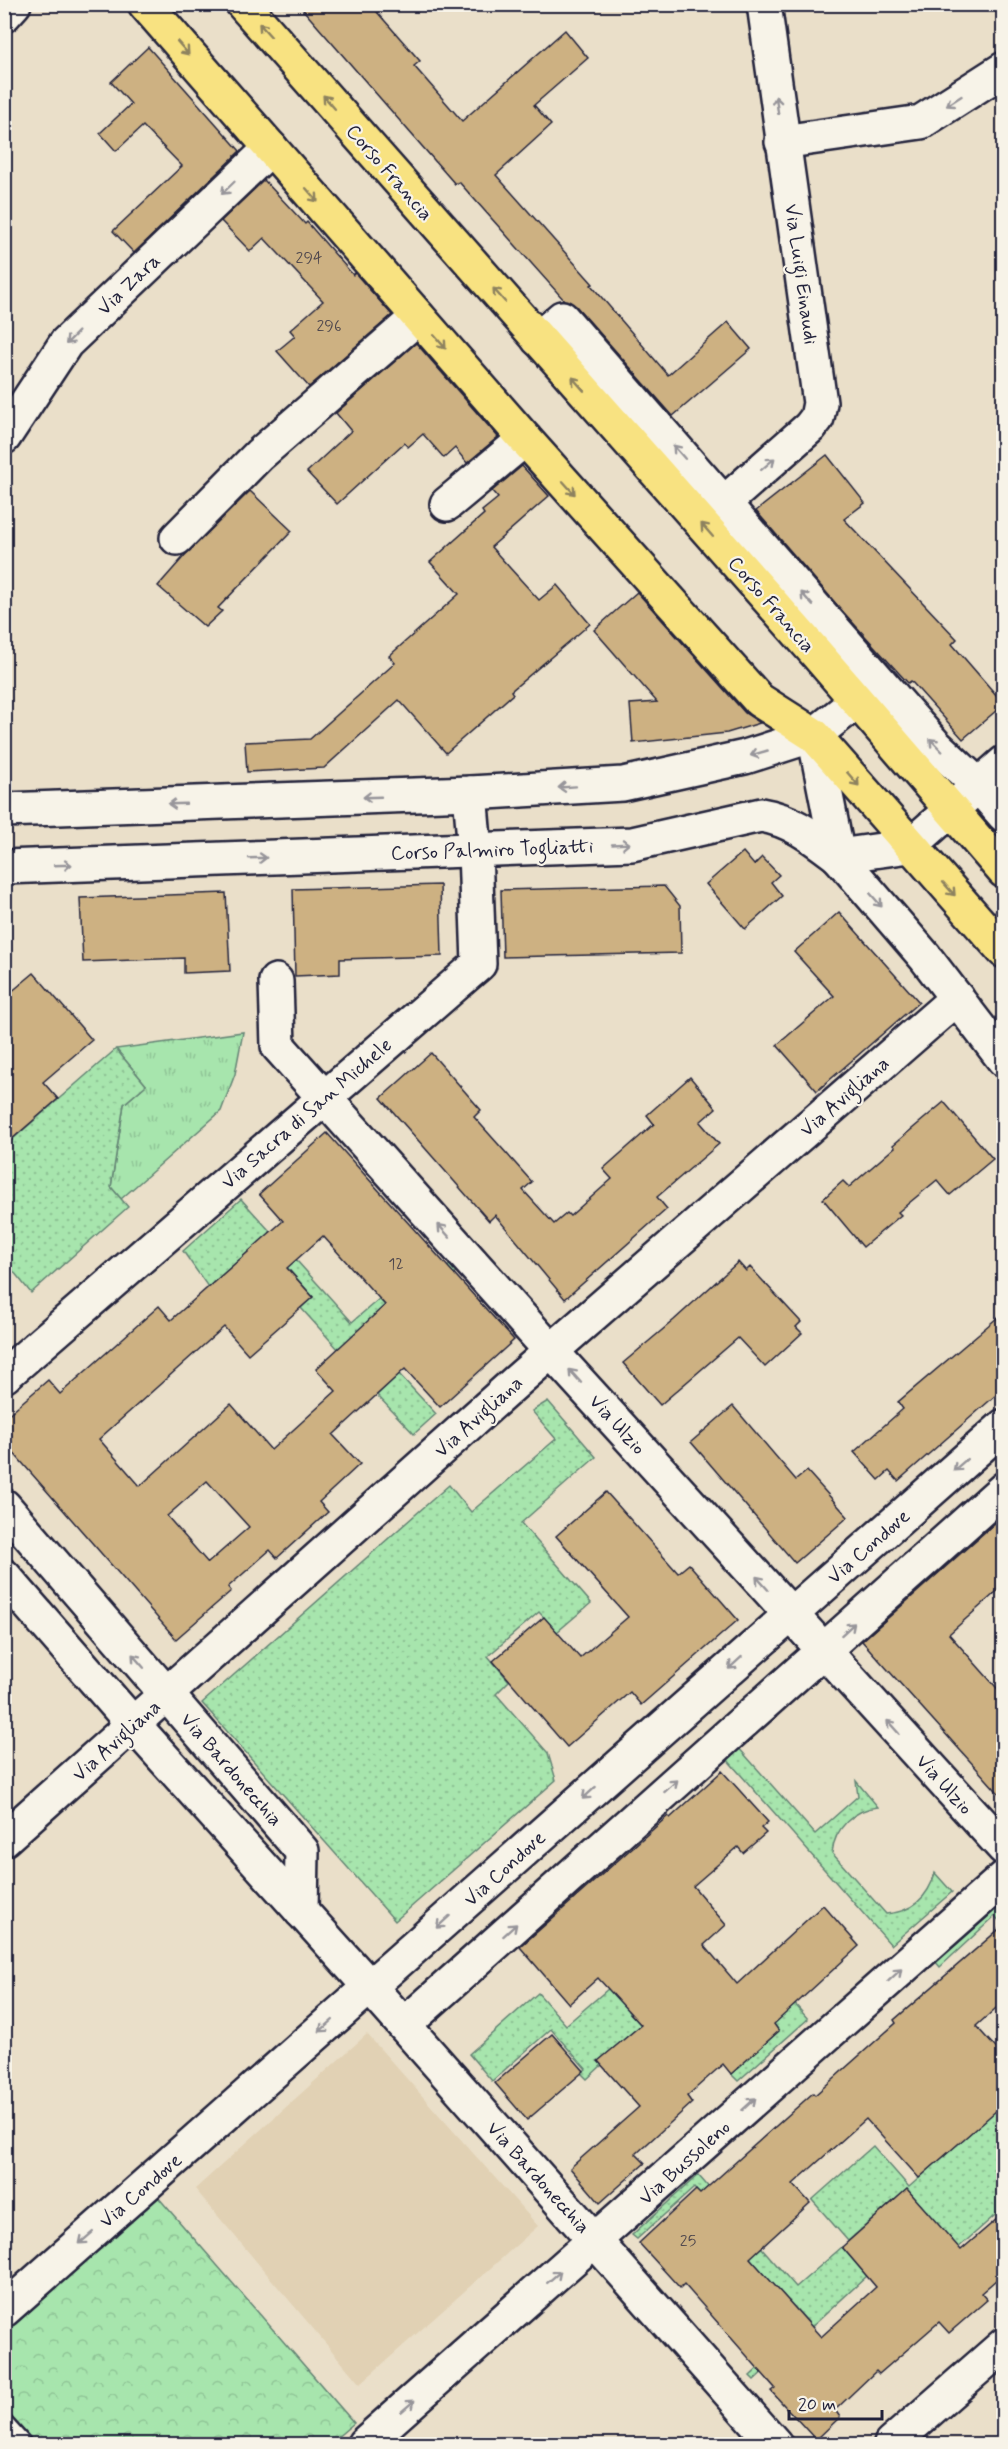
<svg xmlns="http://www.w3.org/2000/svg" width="1008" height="2449" font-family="Mynerve,sans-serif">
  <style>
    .built { fill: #e1d1b4 }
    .grass { fill: url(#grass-tufts); stroke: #648474; stroke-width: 1.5 }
    .forest { fill: url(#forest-crowns); stroke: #648474; stroke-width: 1.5 }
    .garden { fill: url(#garden-dots); stroke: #648474; stroke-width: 1.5 }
    .building { fill: #cdb182; stroke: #22223b; stroke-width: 1.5; fill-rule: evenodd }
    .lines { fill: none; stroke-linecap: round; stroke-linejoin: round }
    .service-casing { stroke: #22223b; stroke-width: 21 }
    .minor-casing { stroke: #22223b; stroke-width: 38 }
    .tertiary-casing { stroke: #22223b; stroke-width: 38 }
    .primary-casing { stroke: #22223b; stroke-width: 38 }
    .service { stroke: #f7f3e8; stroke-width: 16 }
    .minor { stroke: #f7f3e8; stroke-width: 33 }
    .tertiary { stroke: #f7f3e8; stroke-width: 33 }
    .primary { stroke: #f8e281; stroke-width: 33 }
    .oneway { stroke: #8d825e }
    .oneway2 { stroke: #97959a }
    .labels { text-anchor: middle; stroke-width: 4.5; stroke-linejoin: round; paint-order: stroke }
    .number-label { font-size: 16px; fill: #4d464d }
    .street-label { font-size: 20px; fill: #22223b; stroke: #f7f3e8 }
  </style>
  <defs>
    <pattern id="grass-tufts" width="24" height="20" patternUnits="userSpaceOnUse" patternTransform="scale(1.5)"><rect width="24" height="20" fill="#a7e5ad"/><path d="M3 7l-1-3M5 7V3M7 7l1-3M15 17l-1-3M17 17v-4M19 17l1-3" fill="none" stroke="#8fc496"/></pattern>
    <pattern id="forest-crowns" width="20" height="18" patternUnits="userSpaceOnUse" patternTransform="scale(1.5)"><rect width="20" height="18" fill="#a7e5ad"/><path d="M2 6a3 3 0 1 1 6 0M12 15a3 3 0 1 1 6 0" fill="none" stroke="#8fc496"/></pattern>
    <pattern id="garden-dots" width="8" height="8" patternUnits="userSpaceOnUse" patternTransform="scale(1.5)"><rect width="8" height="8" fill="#a7e5ad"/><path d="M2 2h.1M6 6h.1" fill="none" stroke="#8fc496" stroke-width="1.8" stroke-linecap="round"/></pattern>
  </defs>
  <rect width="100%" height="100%" fill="#eadfc9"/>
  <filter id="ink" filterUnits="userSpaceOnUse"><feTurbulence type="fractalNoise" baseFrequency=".0167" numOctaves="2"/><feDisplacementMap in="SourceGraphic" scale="12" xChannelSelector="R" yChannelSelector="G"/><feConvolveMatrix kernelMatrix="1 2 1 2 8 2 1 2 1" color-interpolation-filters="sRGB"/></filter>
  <g filter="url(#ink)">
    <path class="built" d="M 367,2034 L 538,2226 L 360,2384 L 195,2189 Z"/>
    <path class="grass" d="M 243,1032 L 235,1074 L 221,1111 L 121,1199 L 111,1187 L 124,1104 L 146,1085 L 116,1049 Z"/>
    <path class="forest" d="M 157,2196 L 354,2423 L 329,2444 L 15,2444 L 5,2433 L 4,2330 Z"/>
    <g class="garden">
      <path d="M 116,1049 L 146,1085 L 124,1104 L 111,1187 L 128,1207 L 31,1293 L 5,1261 L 4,1142 L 7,1144 Z"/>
      <path d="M 241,1199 L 352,1322 L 379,1299 L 394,1314 L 453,1262 L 459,1269 L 373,1346 L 436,1414 L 414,1434 L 377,1395 L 394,1379 L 338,1349 L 301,1308 L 313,1297 L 263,1240 L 208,1287 L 183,1251 Z"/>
      <path d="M 548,1401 L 596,1457 L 521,1523 L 591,1603 L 557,1632 L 539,1612 L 488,1656 L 509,1681 L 496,1694 L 548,1753 L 556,1780 L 395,1921 L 202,1703 L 449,1485 L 471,1512 L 556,1439 L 532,1411 Z"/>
      <path d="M 737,1746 L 815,1834 L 858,1796 L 856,1781 L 878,1807 C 854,1809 834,1829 832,1853 L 886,1914 C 912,1912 928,1898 935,1873 L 952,1892 L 891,1945 L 725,1757 Z"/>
      <path d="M 998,1904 L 1003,1904 L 1003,1925 L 995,1916 L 940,1967 L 935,1961 Z"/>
      <path d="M 763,1968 L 808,2019 L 738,2081 L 731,2074 L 779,2031 L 741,1988 Z"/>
      <path d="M 623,1976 L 642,1998 L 628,2011 L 641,2025 L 599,2061 L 602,2065 L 587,2079 L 581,2073 L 586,2069 L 551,2029 L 492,2081 L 469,2054 L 538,1993 L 566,2025 Z"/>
      <path d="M 1003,2104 L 1003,2210 L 1002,2209 L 958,2248 L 907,2189 L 848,2241 L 812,2200 L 873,2146 L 909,2187 Z"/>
      <path d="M 698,2175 L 796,2287 L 842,2247 L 867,2276 L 754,2380 L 750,2376 L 808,2322 L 752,2261 L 736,2236 L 694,2188 L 637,2239 L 632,2235 Z"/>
    </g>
    <g class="building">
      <path d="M 298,4 L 370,4 L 420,61 L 414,66 L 462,121 L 565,30 L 588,58 L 534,105 L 551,125 L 496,175 L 593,284 L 591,285 L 668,375 L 728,322 L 751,349 L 673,416 L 576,306 L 564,300 L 459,182 L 455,184 Z"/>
      <path d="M 148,47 L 240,151 L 134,253 L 113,231 L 182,166 L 143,126 L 116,151 L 100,133 L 131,104 L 111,82 Z"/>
      <path d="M 264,180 L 305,224 L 307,222 L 353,275 L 355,273 L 392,315 L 309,387 L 277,351 L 295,336 L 290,330 L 323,301 L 264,238 L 250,251 L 221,221 Z"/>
      <path d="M 416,343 L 498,437 L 467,463 L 455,448 L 444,458 L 423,434 L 408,447 L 404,443 L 337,504 L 307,472 L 351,431 L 336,413 Z"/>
      <path d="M 827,455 L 865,503 L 844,519 L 957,639 L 952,644 L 1004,704 L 963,739 L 911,681 L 908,683 L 844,613 L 756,511 Z"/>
      <path d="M 522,466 L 549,496 L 491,547 L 539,600 L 557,585 L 590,624 L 511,691 L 513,694 L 446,753 L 399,700 L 324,768 L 247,772 L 245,742 L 310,739 L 395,663 L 389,656 L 459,594 L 430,562 L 484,514 L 482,511 L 498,498 L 492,491 Z"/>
      <path d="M 250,491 L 292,531 L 218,608 L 222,611 L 205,627 L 158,586 L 187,553 Z"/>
      <path d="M 637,592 L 745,713 L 760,723 L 727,733 L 633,743 L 630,704 L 657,702 L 594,630 Z"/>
      <path d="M 743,852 L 754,865 L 762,857 L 779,875 L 771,882 L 782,896 L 745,929 L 706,884 Z"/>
      <path d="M 440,885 L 442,956 L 340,959 L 340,974 L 295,976 L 293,889 Z"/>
      <path d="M 664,886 L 680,906 L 681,953 L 503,957 L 501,890 Z"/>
      <path d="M 226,893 L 230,971 L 184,973 L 184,958 L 83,962 L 80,898 Z"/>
      <path d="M 839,912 L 919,1002 L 817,1091 L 777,1045 L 834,996 L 794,952 Z"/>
      <path d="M 34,973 L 92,1040 L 43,1082 L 58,1099 L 4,1146 L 4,998 Z"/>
      <path d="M 431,1053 L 481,1110 L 474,1117 L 532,1182 L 523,1190 L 554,1224 L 567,1213 L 570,1216 L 612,1179 L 603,1169 L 654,1124 L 647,1115 L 690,1077 L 716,1108 L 700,1122 L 719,1144 L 657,1197 L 667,1209 L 565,1299 L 495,1215 L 489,1221 L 381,1098 Z"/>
      <path d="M 944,1102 L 993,1159 L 950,1195 L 937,1180 L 898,1212 L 901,1215 L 863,1247 L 823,1199 L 843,1181 L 849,1187 L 895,1147 L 893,1145 Z"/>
      <path d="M 327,1133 L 514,1340 L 440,1407 L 405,1369 L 333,1435 L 360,1464 L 319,1502 L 328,1512 L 277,1558 L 270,1550 L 228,1587 L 231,1591 L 176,1639 L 4,1442 L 4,1418 L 48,1380 L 60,1394 L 159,1306 L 171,1320 L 283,1221 L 259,1194 ZM 323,1236 L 385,1305 L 316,1369 L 336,1391 L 271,1450 L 231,1404 L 140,1486 L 99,1439 L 224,1327 L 248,1354 L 313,1297 L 287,1268 ZM 207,1481 L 249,1527 L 208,1563 L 167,1516 Z"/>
      <path d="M 738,1262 L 746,1271 L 750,1267 L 801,1322 L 796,1327 L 802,1333 L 765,1367 L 738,1338 L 660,1405 L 623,1363 L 674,1320 Z"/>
      <path d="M 1004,1312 L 1004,1388 L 898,1481 L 889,1471 L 879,1480 L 854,1452 L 903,1409 L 898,1402 Z"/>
      <path d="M 733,1406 L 796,1480 L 807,1471 L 848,1517 L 795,1563 L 691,1442 Z"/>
      <path d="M 606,1492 L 678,1573 L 689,1564 L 738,1620 L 641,1705 L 630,1692 L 567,1747 L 493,1661 L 544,1617 L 580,1658 L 628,1617 L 556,1536 Z"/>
      <path d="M 1004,1515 L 1004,1585 L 949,1634 L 1004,1696 L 1004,1799 L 862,1641 Z"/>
      <path d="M 722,1771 L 768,1822 L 761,1828 L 766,1833 L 743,1853 L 738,1847 L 693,1886 L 726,1925 L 704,1945 L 737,1984 L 823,1905 L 859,1946 L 774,2024 L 779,2031 L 731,2074 L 723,2064 L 687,2096 L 692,2103 L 636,2154 L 645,2163 L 600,2203 L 570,2168 L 639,2107 L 598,2061 L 641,2025 L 598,1978 L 569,2004 L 520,1947 L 668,1816 L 670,1818 Z"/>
      <path d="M 1004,1925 L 1004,2001 L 976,2026 L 1004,2057 L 1004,2104 L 919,2178 L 866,2119 L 793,2184 L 810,2203 L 750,2258 L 821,2337 L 876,2287 L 842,2247 L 907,2189 L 961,2250 L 1004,2213 L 1004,2273 L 981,2293 L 987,2300 L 949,2333 L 939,2322 L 879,2374 L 876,2371 L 835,2410 L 840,2417 L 816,2440 L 771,2391 L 775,2388 L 684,2284 L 680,2288 L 639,2243 L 696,2190 L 700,2194 L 813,2093 L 815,2095 L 896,2023 L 894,2020 Z"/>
      <path d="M 552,2034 L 584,2071 L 527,2120 L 495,2083 Z"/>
    </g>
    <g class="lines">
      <defs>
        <path id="service" d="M 4,2423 L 23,2444"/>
        <g id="minor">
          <path d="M 4,15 L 14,4"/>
          <path d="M 782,142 L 921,122 L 1004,69"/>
          <path d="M 538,339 L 562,318 L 935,745 L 978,785 L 1004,815"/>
          <path d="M 4,437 L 66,343 L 271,148"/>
          <path d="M 724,503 L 810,427 L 817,418 L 820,403 L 764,4"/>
          <path d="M 447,504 L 525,439"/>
          <path d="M 177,538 L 259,455 L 418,317"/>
          <path d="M 814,735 L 838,856 L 925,957 L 1004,1060"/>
          <path d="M 276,981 L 278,1046 L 551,1351 L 1004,1848"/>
          <path d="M 4,1376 L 479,964 L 475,851 L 470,793"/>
          <path d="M 4,1506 L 302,1851 L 301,1911"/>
          <path d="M 4,1576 L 133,1724 L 386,2005 L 775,2444"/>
          <path d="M 4,1839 L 518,1380 L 957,998"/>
          <path d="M 404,2025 L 1004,1489"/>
          <path d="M 4,2310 L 1004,1426"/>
          <path d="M 364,2444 L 1004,1878"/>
          <path d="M 891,2444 L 1004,2345"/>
        </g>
        <g id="tertiary">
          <path d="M 4,810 L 470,793 L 623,784 L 745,757 L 814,735 L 857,701"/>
          <path d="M 4,867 L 632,844 L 761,815 C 792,820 813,837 838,856 L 910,846 L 1004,763"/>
        </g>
        <g id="primary">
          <path d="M 145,4 L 525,439 L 759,700 L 814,735 L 1004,951"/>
          <path d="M 243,4 L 816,653 L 1004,871"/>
        </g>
      </defs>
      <use href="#service" class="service-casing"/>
      <use href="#minor" class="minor-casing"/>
      <use href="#tertiary" class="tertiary-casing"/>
      <use href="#primary" class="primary-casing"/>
      <use href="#service" class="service"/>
      <use href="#minor" class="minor"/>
      <use href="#tertiary" class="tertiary"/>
      <use href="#primary" class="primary"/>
    </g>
    <defs><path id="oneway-shaft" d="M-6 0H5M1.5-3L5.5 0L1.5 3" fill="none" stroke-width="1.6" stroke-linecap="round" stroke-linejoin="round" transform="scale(1.5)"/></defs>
    <g class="oneway">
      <use href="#oneway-shaft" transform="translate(265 30) rotate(-132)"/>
      <use href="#oneway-shaft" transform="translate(183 48) rotate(49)"/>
      <use href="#oneway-shaft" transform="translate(329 102) rotate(-131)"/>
      <use href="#oneway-shaft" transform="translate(312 195) rotate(49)"/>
      <use href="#oneway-shaft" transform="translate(499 295) rotate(-131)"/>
      <use href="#oneway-shaft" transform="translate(440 342) rotate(49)"/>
      <use href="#oneway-shaft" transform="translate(578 384) rotate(-131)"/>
      <use href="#oneway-shaft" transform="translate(569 488) rotate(48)"/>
      <use href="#oneway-shaft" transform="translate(707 530) rotate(-131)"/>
      <use href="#oneway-shaft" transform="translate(853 779) rotate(49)"/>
      <use href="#oneway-shaft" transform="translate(949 889) rotate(48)"/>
    </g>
    <g class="oneway2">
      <use href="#oneway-shaft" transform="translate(954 101) rotate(147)"/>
      <use href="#oneway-shaft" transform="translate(777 105) rotate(-98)"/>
      <use href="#oneway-shaft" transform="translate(228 188) rotate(136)"/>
      <use href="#oneway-shaft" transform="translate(72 338) rotate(135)"/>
      <use href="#oneway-shaft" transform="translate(679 452) rotate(-131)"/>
      <use href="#oneway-shaft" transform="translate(768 464) rotate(-41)"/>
      <use href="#oneway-shaft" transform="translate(807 599) rotate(-131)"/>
      <use href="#oneway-shaft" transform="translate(936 745) rotate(-134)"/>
      <use href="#oneway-shaft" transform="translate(759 753) rotate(164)"/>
      <use href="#oneway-shaft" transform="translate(567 787) rotate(176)"/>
      <use href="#oneway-shaft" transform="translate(372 797) rotate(178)"/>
      <use href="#oneway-shaft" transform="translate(177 804) rotate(178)"/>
      <use href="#oneway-shaft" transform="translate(621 844) rotate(-3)"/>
      <use href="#oneway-shaft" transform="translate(258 858) rotate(-2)"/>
      <use href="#oneway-shaft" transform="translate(63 865) rotate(-2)"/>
      <use href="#oneway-shaft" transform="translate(876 900) rotate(49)"/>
      <use href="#oneway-shaft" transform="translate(444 1231) rotate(-132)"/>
      <use href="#oneway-shaft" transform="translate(575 1376) rotate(-132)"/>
      <use href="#oneway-shaft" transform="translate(960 1465) rotate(139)"/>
      <use href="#oneway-shaft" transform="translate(762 1583) rotate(-132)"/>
      <use href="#oneway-shaft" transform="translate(848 1629) rotate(-42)"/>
      <use href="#oneway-shaft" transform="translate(138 1661) rotate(-131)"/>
      <use href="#oneway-shaft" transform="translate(735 1663) rotate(138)"/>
      <use href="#oneway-shaft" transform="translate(893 1727) rotate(-132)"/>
      <use href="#oneway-shaft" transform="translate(671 1786) rotate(-42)"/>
      <use href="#oneway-shaft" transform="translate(589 1793) rotate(138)"/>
      <use href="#oneway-shaft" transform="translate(443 1922) rotate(138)"/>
      <use href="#oneway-shaft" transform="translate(510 1930) rotate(-42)"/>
      <use href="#oneway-shaft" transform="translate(895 1975) rotate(-42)"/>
      <use href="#oneway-shaft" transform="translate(326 2026) rotate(139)"/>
      <use href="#oneway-shaft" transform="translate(749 2104) rotate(-42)"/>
      <use href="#oneway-shaft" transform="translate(86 2238) rotate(139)"/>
      <use href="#oneway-shaft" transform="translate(554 2277) rotate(-41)"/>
      <use href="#oneway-shaft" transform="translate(408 2406) rotate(-41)"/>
    </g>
  </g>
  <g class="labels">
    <g class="number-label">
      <text x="309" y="263">294</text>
      <text x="329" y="331">296</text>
      <text x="396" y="1269">12</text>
      <text x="688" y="2246">25</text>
    </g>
    <g class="street-label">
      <text transform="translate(390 172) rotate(49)" y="7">Corso Francia</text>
      <text transform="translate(802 274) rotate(82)" y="7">Via Luigi Einaudi</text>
      <text transform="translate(128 284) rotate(-44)" y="7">Via Zara</text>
      <text transform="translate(772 604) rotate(49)" y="7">Corso Francia</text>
      <text transform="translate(492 849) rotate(-2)" y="7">Corso Palmiro Togliatti</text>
      <text transform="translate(844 1096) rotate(-41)" y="7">Via Avigliana</text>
      <text transform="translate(306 1113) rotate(-41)" y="7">Via Sacra di San Michele</text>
      <text transform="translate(478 1416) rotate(-42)" y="7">Via Avigliana</text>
      <text transform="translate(618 1424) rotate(48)" y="7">Via Ulzio</text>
      <text transform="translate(868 1546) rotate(-41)" y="7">Via Condove</text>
      <text transform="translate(116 1740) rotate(-42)" y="7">Via Avigliana</text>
      <text transform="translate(232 1769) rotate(49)" y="7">Via Bardonecchia</text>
      <text transform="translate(945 1784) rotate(48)" y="7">Via Ulzio</text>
      <text transform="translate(504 1868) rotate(-42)" y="7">Via Condove</text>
      <text transform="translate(684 2162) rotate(-42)" y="7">Via Bussoleno</text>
      <text transform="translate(539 2177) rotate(48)" y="7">Via Bardonecchia</text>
      <text transform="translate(140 2190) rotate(-41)" y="7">Via Condove</text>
    </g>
  </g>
  <rect width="1008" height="2449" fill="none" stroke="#f7f3e8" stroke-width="24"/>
  <rect x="12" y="12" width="984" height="2425" fill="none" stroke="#22223b" stroke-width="2" filter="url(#ink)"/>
  <path d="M789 2410v9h93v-9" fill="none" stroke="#22223b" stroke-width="3"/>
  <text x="798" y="2410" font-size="18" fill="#22223b" stroke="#f7f3e8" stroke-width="4.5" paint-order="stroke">20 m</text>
</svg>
